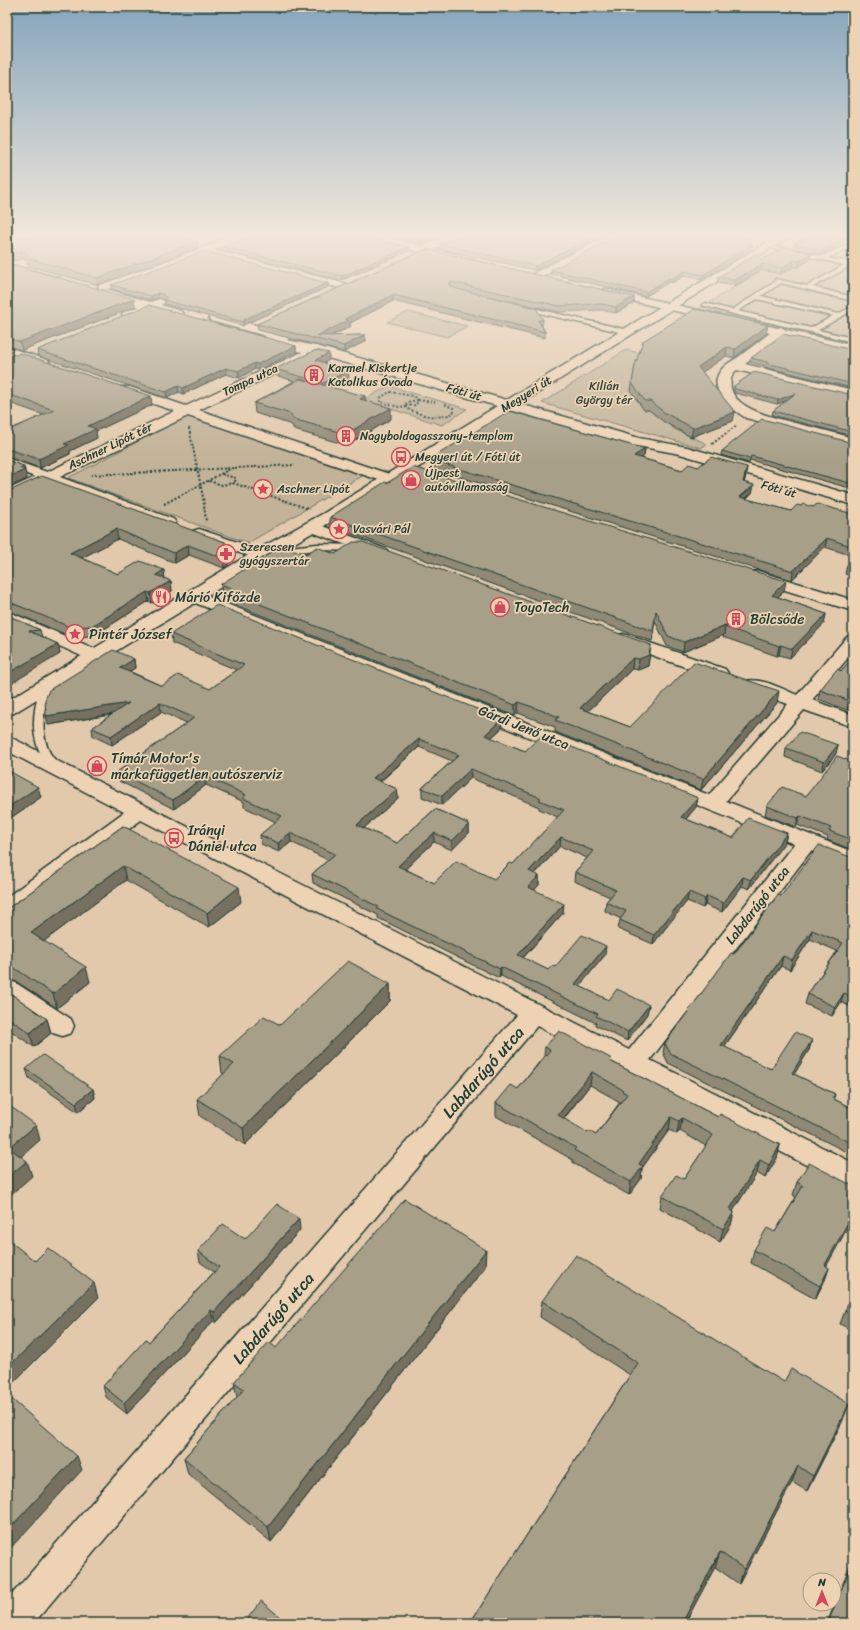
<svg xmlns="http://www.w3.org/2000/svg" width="860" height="1630" font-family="Sriracha,sans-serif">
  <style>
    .green { fill: #c1b298; stroke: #707866 }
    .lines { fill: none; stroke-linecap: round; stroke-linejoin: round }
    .lane-casing { stroke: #1f3d34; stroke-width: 3 }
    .street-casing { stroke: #1f3d34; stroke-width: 3 }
    .secondary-casing { stroke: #1f3d34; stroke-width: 3 }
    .path-far1 { stroke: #1f3d34; stroke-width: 1.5; stroke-dasharray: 1.5 1.5; stroke-linecap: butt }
    .path { stroke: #1f3d34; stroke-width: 2; stroke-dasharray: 2 2; stroke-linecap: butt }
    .lane { fill: #eed2b4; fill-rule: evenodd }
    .street { fill: #eed2b4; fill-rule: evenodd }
    .secondary { fill: #eed2b4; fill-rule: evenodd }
    .wall { fill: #908976; stroke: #1f3d34; fill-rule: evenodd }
    .shaded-wall { fill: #766f60; stroke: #1f3d34 }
    .building { fill: #a89f89; stroke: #1f3d34; fill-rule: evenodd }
    .labels { text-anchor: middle; stroke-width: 3.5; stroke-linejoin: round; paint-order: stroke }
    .far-poi-label { font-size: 12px; fill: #1f3d34; stroke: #eed2b4; text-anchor: start }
    .far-street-label { font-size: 12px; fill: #1f3d34; stroke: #eed2b4 }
    .far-park-label { font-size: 12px; fill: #2f493e; stroke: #eed2b4 }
    .poi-label { font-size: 14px; fill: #1f3d34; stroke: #eed2b4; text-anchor: start }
    .street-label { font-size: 14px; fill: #1f3d34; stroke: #eed2b4 }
    .near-street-label { font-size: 17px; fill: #1f3d34; stroke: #eed2b4 }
  </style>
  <rect width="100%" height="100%" fill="#e2c9ac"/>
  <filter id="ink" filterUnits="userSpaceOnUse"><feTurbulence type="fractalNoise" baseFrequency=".025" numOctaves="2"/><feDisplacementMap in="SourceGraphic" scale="8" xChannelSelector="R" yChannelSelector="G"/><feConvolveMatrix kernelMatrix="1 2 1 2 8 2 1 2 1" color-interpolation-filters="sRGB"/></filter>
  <g filter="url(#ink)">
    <g class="green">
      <path d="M 822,233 L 853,233 L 853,345 L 699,309 Z"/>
      <path d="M 408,312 L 467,326 L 447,337 L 387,322 Z"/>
      <path d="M 626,350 L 644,354 L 636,390 L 631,390 L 644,410 L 649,410 L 676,430 L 707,444 L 701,448 L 542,403 Z"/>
      <path d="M 389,386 L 467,409 L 442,425 L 363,400 Z"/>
      <path d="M 187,416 L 364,475 L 248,543 L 68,478 Z"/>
    </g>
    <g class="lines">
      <defs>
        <g id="lane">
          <path d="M 853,242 L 853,246 L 828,258 L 853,263 L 853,267 L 850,266 L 813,287 L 853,297 L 853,301 L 781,283 L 761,296 L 838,314 L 853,306 L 853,310 L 818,330 L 853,338 L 853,342 L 733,314 L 702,305 L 705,303 L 732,310 L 776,281 L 775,279 L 807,286 L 844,265 L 767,247 L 767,245 L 822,256 ZM 757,299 L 833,316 L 811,328 L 738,311 Z"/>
          <path d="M 524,306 L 628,330 L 631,332 L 628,334 L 522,309 L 521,308 Z"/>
          <path d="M 317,544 L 360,545 L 364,548 L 360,551 L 317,550 L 279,554 L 275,551 L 279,548 Z"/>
          <path d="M 45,683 L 50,686 C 44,707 39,732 50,753 C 53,758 58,763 61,768 L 56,771 C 51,770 48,765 45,761 C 29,738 33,712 40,686 Z"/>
        </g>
        <g id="street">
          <path d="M 225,233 L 235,233 L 233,237 L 243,233 L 258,233 L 257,235 L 214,250 L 347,284 L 349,286 L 343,289 L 204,254 L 108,289 L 100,289 L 98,287 L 100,285 L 213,244 L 221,239 Z"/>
          <path d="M 347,233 L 366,233 L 423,246 L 453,233 L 467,233 L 466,235 L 434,249 L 455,254 L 456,256 L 455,258 L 451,259 L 425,253 L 417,253 L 416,251 L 348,235 Z"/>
          <path d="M 613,233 L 626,233 L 540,278 L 532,278 L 531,276 L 532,274 Z"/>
          <path d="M 765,233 L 786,233 L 790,236 L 785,239 L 766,235 Z"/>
          <path d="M 606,289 L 778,328 L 781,327 L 786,330 L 853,345 L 853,353 L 782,336 L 745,364 L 853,390 L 853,398 L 737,370 L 733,373 C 718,408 776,418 799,424 C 817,428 835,433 853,438 L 853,446 L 746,418 C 731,409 705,388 722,369 C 726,364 732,361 737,358 C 748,350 759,341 770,333 L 602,294 L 600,292 L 602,290 Z"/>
          <path d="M 159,299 L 163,300 L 165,302 L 163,304 L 128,318 L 124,316 L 122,314 L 124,312 Z"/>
          <path d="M 315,346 L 319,347 L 321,350 L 319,353 L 199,410 L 395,476 L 397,479 L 395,482 L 390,483 L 385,482 L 188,416 L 60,477 L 173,519 L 176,522 L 173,525 L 168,527 L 163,525 L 48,482 L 7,501 L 7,490 L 35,477 L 7,467 L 7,458 L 47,472 L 175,411 L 120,393 L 118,390 L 120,387 L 130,387 L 186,406 Z"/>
          <path d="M 7,347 L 48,360 L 50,363 L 48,366 L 44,367 L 7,355 Z"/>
          <path d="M 312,522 L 386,549 L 388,552 L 386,555 L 380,557 L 374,555 L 306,530 L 304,527 L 306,524 Z"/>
          <path d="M 199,529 L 267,552 L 269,555 L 267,558 L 261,560 L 193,537 L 191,534 L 193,531 Z"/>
          <path d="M 758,571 L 853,600 L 853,611 L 752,580 L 750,576 L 752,572 Z"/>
          <path d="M 194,591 L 709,795 L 788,704 L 745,689 L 743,685 L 745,681 C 761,677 782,689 797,695 L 847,637 L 853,636 L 853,652 L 812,700 L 853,715 L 853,727 L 804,710 L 726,801 L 853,852 L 853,867 L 811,851 L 650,1060 L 853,1163 L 853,1188 L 843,1184 L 537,1026 L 34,1623 L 7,1623 L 7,1600 L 517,1015 L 141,820 L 15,914 L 7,916 L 7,897 L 124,812 L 7,751 L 7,737 L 14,739 L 629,1050 L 794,844 L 188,600 L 186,596 L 188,592 Z"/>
          <path d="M 7,611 L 102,652 L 105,656 L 102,660 L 96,661 L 90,660 L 7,622 Z"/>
          <path d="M 624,634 L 725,669 L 728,673 L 725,677 L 719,679 L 713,677 L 618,643 L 615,639 L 618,635 Z"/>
          <path d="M 7,980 L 16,983 L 71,1019 L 74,1026 L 71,1033 L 62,1036 L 53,1033 L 7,1001 Z"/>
        </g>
        <g id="secondary">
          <path d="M 782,233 L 795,233 L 520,404 L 639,438 L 687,447 L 853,495 L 853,505 L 680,454 L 632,445 L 510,410 L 336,519 L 267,559 L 14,713 L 7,715 L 7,701 L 255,551 L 324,513 L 497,406 L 314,354 L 296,351 L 264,342 L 262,339 L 266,336 L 211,321 L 209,318 L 211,315 L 215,314 L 289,334 L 291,337 L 287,340 L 320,347 L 507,400 Z"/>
          <path d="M 7,255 L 61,271 L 63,273 L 61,275 L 57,276 L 7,262 Z"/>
          <path d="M 106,289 L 181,311 L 183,314 L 181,317 L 177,318 L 102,296 L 100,293 L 102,290 Z"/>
        </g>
      </defs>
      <use href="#lane" class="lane-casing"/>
      <use href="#street" class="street-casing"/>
      <use href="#secondary" class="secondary-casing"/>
      <g class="path-far1">
        <path d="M 788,271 L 794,267 L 798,268 L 801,266"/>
        <path d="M 846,281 L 853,283"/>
      </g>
      <g class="path">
        <path d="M 390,392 L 413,396 L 418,400 L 416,405 L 399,407 L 380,402 L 380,398 Z"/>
        <path d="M 418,400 L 407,402 L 405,405 L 406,408 C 421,416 438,420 454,413 L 453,408 L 444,404"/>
        <path d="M 418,400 L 435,402"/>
        <path d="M 189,428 L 203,497 L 206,521"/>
        <path d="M 712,444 L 737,425"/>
        <path d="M 222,474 L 235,478 L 236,480 L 233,483 L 309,509"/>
        <path d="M 91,475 L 295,465"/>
        <path d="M 209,481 L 222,485 L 233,483"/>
        <path d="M 164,504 L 230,469"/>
      </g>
      <use href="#lane" class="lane"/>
      <use href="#street" class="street"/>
      <use href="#secondary" class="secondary"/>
    </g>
    <g class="wall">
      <path d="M 373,233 L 449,233 L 423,244 Z"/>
      <path d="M 465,233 L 609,233 L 535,270 L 440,249 L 440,244 Z"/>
      <path d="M 7,234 L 23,238 L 198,248 L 98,285 L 28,266 L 27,260 L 23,259 L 14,261 L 7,260 Z"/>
      <path d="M 849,235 L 848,239 L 822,254 L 796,249 L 810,259 L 798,267 L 793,266 L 781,274 L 761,270 L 735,286 L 718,283 L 718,277 L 793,249 L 794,244 Z"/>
      <path d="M 749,239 L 752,250 L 702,280 L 684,276 L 672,283 L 669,282 L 646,296 L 551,274 L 551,270 Z"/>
      <path d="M 223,247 L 409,251 L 342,280 L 223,251 Z"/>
      <path d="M 426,249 L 634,297 L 634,303 L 616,313 L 602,310 L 559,312 L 451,288 L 543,320 L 542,326 L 545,332 L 545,338 L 393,301 L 350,323 L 350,327 L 331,336 L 365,335 L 366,341 L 344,352 L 258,330 L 257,324 Z"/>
      <path d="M 7,264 L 135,307 L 22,350 L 7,346 Z"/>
      <path d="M 328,283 L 328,287 L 245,324 L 243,326 L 165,304 L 164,299 L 158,298 L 151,300 L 112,289 L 111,285 Z"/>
      <path d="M 766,334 L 736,357 L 734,358 L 726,356 L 702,372 L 733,421 L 691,437 L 664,422 L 649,410 L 644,410 L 631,391 L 635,365 Z"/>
      <path d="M 296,346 L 296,352 L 258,370 L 255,369 L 239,378 L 226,374 L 183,394 L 179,392 L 167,398 L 38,356 L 37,350 Z"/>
      <path d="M 7,349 L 11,354 L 152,405 L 96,431 L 97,438 L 70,451 L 70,454 L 40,468 L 7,457 L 7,431 L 44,415 L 7,402 Z"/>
      <path d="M 853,350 L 853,388 L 765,367 L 765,366 L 750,362 L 751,358 Z"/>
      <path d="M 329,360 L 324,363 L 349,378 L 330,387 L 366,401 L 391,419 L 347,445 L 294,430 L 292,425 L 255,413 L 254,403 L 294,381 L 275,375 L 275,369 Z"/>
      <path d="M 734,386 L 853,395 L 853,436 L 772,415 L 773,411 L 786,401 L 777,404 L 735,393 L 734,390 Z"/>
      <path d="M 853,443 L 853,489 L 750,460 L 749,463 L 721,455 L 722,451 Z"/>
      <path d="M 645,449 L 644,456 L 641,458 L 682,470 L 698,467 L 746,475 L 744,483 L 754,485 L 752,493 L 746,499 L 791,511 L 801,506 L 813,507 L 853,514 L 853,556 L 825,547 L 792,580 L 434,469 L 432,466 L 432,458 Z"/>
      <path d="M 7,492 L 225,542 L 228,566 L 224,568 L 189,555 L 175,563 L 118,539 L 81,558 L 118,574 L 165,579 L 171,581 L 172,591 L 152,603 L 149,601 L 93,636 L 72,637 L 7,610 Z"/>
      <path d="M 330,517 L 784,591 L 778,597 L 826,614 L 824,624 L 790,658 L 779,655 L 777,656 L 723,637 L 724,635 L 683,652 L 667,646 L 655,621 L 652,641 L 330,526 Z"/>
      <path d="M 306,554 L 335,554 L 651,645 L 648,666 L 638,670 L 632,669 L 588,711 L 630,727 L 777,703 L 701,790 L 555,732 L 555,727 L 518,713 L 515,716 L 233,604 L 233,599 L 222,595 L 221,584 Z"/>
      <path d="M 853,559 L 853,576 L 845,574 L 847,565 Z"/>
      <path d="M 7,615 L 40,630 L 42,637 L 58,644 L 60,654 Z"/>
      <path d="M 171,634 L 502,728 L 491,738 L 525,751 L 698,798 L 696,807 L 686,819 L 733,838 L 787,833 L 785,842 L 749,889 L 742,886 L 722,912 L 705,905 L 703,908 L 687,901 L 653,944 L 618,929 L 620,920 L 621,919 L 605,911 L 606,902 L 610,897 L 574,881 L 575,872 L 587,858 L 560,846 L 535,874 L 539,876 L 539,885 L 534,890 L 563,913 L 523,958 L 548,970 L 555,967 L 605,955 L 579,986 L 609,1000 L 649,1005 L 647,1014 L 627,1041 L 595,1025 L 596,1023 L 501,976 L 499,978 L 378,918 L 378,915 L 313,883 L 312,874 L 328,860 L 291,842 L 279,852 L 261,844 L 260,835 L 276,822 L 244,807 L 244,802 L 206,785 L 174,809 L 119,781 L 117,772 L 187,723 L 161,712 L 112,745 L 93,736 L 92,728 L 111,715 L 48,725 L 134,659 L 135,668 L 129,671 L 162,686 L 210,689 L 237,670 L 172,643 ZM 419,747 L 452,761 L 422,788 L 422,797 L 442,805 L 471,778 L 539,807 L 539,809 L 558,817 L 513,864 L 494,879 L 434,883 L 405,869 L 434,842 L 452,850 L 469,833 L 469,824 L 435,809 L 397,843 L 364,828 L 398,798 L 397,789 L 380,782 Z"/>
      <path d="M 853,657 L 853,703 L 847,710 L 818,699 L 820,690 L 841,671 Z"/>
      <path d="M 786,748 L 836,754 L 822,771 L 785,757 Z"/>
      <path d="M 853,762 L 853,850 L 827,840 L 828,837 L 797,825 L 796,827 L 765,815 L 767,806 L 806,796 Z"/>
      <path d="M 7,770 L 41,797 L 9,819 L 7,817 Z"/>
      <path d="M 123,826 L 241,902 L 209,927 L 126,880 L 44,941 L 90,982 L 57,1008 L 17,982 L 7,979 L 7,909 Z"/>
      <path d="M 853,858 L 853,1008 L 841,1002 L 832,1016 L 805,1004 L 808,994 L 837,951 L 810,939 L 790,970 L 781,966 L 724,1047 L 771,1069 L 812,1040 L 809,1050 L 794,1074 L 835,1094 L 834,1099 L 853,1109 L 853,1155 L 668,1063 L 663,1052 L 665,1043 L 734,954 L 781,896 Z"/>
      <path d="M 390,984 L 390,1001 L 245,1145 L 200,1116 L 197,1099 L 224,1074 L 222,1073 L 220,1056 L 280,1025 Z"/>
      <path d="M 7,991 L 47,1019 L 51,1033 L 34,1047 L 7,1028 Z"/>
      <path d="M 545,1047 L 612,1062 L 718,1117 L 780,1145 L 777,1158 L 765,1178 L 757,1173 L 733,1211 L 734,1212 L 731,1225 L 720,1242 L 660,1208 L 662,1196 L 684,1179 L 706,1146 L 680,1131 L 677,1134 L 669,1130 L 642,1168 L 641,1179 L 629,1195 L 573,1163 L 573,1160 L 496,1116 L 496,1103 L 518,1089 L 544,1056 ZM 590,1085 L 620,1102 L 596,1135 L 588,1133 L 564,1119 Z"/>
      <path d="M 26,1069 L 93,1089 L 95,1098 L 78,1112 L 29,1078 Z"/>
      <path d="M 797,1182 L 853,1186 L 853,1227 L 849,1225 L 826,1266 L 829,1268 L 825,1280 L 815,1299 L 751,1263 L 754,1250 L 775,1232 L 796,1197 L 793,1195 Z"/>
      <path d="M 300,1230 L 216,1323 L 213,1321 L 127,1414 L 106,1397 L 103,1386 L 149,1342 L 214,1272 L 200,1262 L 198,1251 L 245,1239 Z"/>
      <path d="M 485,1267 L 271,1542 L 188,1474 L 184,1458 L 237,1397 L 234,1382 L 276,1348 Z"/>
      <path d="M 853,1294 L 853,1331 L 840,1324 L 845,1311 Z"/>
      <path d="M 542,1301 L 843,1420 L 807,1491 L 792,1482 L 739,1584 L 715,1567 L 685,1623 L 470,1623 L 630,1375 L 540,1317 Z"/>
      <path d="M 853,1558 L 853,1623 L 827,1623 Z"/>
    </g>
    <g class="shaded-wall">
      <path d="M 440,233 L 449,233 L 423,244 L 423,240 Z"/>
      <path d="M 602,233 L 609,233 L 535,270 L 535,266 Z"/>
      <path d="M 752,233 L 759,233 L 747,240 L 747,236 Z"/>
      <path d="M 849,235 L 848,239 L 822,254 L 823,250 Z"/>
      <path d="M 198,241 L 198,248 L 98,285 L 97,278 Z"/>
      <path d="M 752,245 L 752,250 L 702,280 L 703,275 Z"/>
      <path d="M 409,247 L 409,251 L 342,280 L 342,276 Z"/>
      <path d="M 21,251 L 23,259 L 14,261 L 12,254 Z"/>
      <path d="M 811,253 L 810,259 L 798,267 L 799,261 Z"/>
      <path d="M 794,260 L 793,266 L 781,274 L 782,268 Z"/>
      <path d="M 762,264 L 761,270 L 735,286 L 735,280 Z"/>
      <path d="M 684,271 L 684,276 L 672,283 L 672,279 Z"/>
      <path d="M 669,278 L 669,282 L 646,296 L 646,292 Z"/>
      <path d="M 451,282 L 451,288 L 448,290 L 449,284 Z"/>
      <path d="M 328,283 L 328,287 L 245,324 L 243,326 L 243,322 L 245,319 Z"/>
      <path d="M 158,293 L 158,298 L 151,300 L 151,296 Z"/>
      <path d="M 393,295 L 393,301 L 350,323 L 350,327 L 322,340 L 317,336 L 345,319 Z"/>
      <path d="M 634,297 L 634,303 L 616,313 L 616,307 Z"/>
      <path d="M 134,299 L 135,307 L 22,350 L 20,342 Z"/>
      <path d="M 768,325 L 766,334 L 734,358 L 735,349 Z"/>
      <path d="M 365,335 L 366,341 L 344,352 L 344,346 Z"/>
      <path d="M 296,346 L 296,352 L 258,370 L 258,364 Z"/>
      <path d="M 727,347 L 726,356 L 697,376 L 698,367 Z"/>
      <path d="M 329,353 L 329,360 L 316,367 L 316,360 Z"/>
      <path d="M 255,363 L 255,369 L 239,378 L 238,371 Z"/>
      <path d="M 226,368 L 226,374 L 183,394 L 183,388 Z"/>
      <path d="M 348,371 L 349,378 L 323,390 L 323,383 Z"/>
      <path d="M 178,386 L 179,392 L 167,398 L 166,392 Z"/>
      <path d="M 796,393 L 795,397 L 777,404 L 778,400 Z"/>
      <path d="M 151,396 L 152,405 L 96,431 L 97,438 L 70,451 L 70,454 L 40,468 L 39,459 L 64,444 L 88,426 Z"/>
      <path d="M 365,396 L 366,407 L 360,399 Z"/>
      <path d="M 391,408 L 391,419 L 347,445 L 346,434 Z"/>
      <path d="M 735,412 L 733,421 L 691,437 L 693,428 Z"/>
      <path d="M 645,449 L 644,456 L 634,464 L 634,456 Z"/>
      <path d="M 24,466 L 27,479 L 7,488 L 7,478 L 20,468 Z"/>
      <path d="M 747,467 L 746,475 L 742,490 L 743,482 Z"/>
      <path d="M 754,485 L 752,493 L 738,505 L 740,497 Z"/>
      <path d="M 116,529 L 118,539 L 72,563 L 70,553 Z"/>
      <path d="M 827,538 L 825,547 L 792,580 L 793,571 Z"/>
      <path d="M 225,542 L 228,566 L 224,568 L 223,558 Z"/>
      <path d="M 188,545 L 189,555 L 175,563 L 174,553 Z"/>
      <path d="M 164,570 L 165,580 L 156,575 Z"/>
      <path d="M 171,581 L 172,591 L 152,603 L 150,593 Z"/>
      <path d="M 786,581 L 784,591 L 770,605 L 772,595 Z"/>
      <path d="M 147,592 L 149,601 L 93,636 L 92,626 Z"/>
      <path d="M 826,614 L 824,624 L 790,658 L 792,649 Z"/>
      <path d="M 728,624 L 725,627 L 724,635 L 683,652 L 684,642 Z"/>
      <path d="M 58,644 L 60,654 L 7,686 L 7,674 Z"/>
      <path d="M 651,645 L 648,666 L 638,670 L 639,659 Z"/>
      <path d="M 781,645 L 779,655 L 777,656 L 779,646 Z"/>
      <path d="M 633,658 L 632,669 L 579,720 L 580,708 Z"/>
      <path d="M 134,659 L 135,668 L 122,676 L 120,668 Z"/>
      <path d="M 779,691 L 777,703 L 701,790 L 703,779 Z"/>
      <path d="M 853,696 L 853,703 L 847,710 L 850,701 Z"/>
      <path d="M 519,702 L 518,713 L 515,716 L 515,705 Z"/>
      <path d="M 129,703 L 131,711 L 48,725 L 46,716 Z"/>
      <path d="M 160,703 L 161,712 L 112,745 L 111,736 Z"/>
      <path d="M 502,719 L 502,728 L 484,744 L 485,735 Z"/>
      <path d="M 419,739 L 419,747 L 373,787 L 373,778 Z"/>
      <path d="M 838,745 L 836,754 L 822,771 L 824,762 Z"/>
      <path d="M 471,769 L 471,778 L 442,805 L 442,796 Z"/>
      <path d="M 205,776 L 206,785 L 174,809 L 173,800 Z"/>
      <path d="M 38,787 L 41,797 L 9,819 L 7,811 L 7,808 Z"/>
      <path d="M 397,789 L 398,798 L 357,834 L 357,825 Z"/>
      <path d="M 698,798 L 696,807 L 680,826 L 681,817 Z"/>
      <path d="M 800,816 L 797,825 L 796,827 L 798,818 Z"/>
      <path d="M 469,824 L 469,833 L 452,850 L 452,841 Z"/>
      <path d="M 290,833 L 291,842 L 279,852 L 278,843 Z"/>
      <path d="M 434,833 L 434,842 L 399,875 L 398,866 Z"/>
      <path d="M 787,833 L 785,842 L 749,889 L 751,880 Z"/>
      <path d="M 561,837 L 560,846 L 529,880 L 529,871 Z"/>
      <path d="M 123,866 L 126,880 L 35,948 L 31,933 Z"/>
      <path d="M 539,876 L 539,885 L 528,897 L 528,887 Z"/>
      <path d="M 743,877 L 742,886 L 722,912 L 723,903 Z"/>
      <path d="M 239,887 L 241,902 L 209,927 L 207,913 Z"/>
      <path d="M 689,892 L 687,901 L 653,944 L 654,935 Z"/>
      <path d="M 707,896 L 705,905 L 703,908 L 705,899 Z"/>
      <path d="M 564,904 L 563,913 L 517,964 L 518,955 Z"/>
      <path d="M 812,930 L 810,939 L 790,970 L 792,960 Z"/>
      <path d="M 606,946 L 605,955 L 574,993 L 575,984 Z"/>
      <path d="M 783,956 L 781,966 L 719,1054 L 721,1045 Z"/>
      <path d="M 86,967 L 90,982 L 57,1008 L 53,994 Z"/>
      <path d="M 501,967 L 501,976 L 499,978 L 500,969 Z"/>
      <path d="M 390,984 L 390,1001 L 245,1145 L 243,1128 Z"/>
      <path d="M 844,993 L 841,1002 L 832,1016 L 835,1007 Z"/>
      <path d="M 649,1005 L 647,1014 L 627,1041 L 628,1032 Z"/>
      <path d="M 47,1019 L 51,1033 L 34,1047 L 30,1033 Z"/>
      <path d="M 812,1040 L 809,1050 L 789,1083 L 792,1073 Z"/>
      <path d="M 592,1072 L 590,1085 L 556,1128 L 558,1115 Z"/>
      <path d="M 93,1089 L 95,1098 L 78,1112 L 76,1103 Z"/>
      <path d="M 671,1117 L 669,1130 L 642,1168 L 641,1179 L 629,1195 L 631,1182 L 639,1164 Z"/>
      <path d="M 682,1118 L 680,1131 L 677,1134 L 679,1121 Z"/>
      <path d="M 36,1125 L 40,1140 L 14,1163 L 9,1148 Z"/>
      <path d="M 780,1145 L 777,1158 L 765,1178 L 769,1165 Z"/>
      <path d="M 760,1160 L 757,1173 L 726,1222 L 730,1209 Z"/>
      <path d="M 27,1161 L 32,1176 L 7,1198 L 7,1178 Z"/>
      <path d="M 734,1212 L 731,1225 L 720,1242 L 723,1229 Z"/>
      <path d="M 853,1213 L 849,1225 L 820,1278 L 825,1265 Z"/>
      <path d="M 299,1219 L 300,1230 L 216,1323 L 214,1312 Z"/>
      <path d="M 486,1250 L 485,1267 L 271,1542 L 268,1527 Z"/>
      <path d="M 829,1268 L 825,1280 L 815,1299 L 820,1286 Z"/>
      <path d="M 94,1283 L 98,1298 L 7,1389 L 7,1368 Z"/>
      <path d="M 211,1310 L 213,1321 L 127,1414 L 124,1403 Z"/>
      <path d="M 849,1404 L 843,1420 L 807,1491 L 813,1476 Z"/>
      <path d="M 77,1456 L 82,1470 L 7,1552 L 7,1531 Z"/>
      <path d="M 798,1466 L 792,1482 L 739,1584 L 744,1569 Z"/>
      <path d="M 720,1552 L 715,1567 L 685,1623 L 682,1623 Z"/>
    </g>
    <g class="building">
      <path d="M 37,233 L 171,233 L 198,241 L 97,278 L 27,258 L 28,255 L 26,252 L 21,251 L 12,254 L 7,253 L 7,234 L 23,238 Z"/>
      <path d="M 257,233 L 350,233 L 409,247 L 342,276 L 223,247 Z"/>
      <path d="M 391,233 L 440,233 L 423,240 Z"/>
      <path d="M 465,233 L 602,233 L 535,266 L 440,244 Z"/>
      <path d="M 622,233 L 752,233 L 747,236 L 752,245 L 703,275 L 684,271 L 672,279 L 669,278 L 646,292 L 551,270 Z"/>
      <path d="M 814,233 L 839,233 L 849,235 L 823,250 L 794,244 Z"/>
      <path d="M 786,247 L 811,253 L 799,261 L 794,260 L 782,268 L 762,264 L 735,280 L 718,277 L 758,253 L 762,260 Z"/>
      <path d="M 426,249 L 634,297 L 616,307 L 602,304 L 560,306 L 451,282 L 449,284 L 450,287 L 536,308 L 543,320 L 538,320 L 545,332 L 393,295 L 345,319 L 349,320 L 317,336 L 365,335 L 344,346 L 257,324 Z"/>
      <path d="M 204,251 L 328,283 L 245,319 L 243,322 L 164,300 L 166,298 L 164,295 L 158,293 L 151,296 L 111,285 Z"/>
      <path d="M 7,264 L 11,264 L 134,299 L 20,342 L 7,338 Z"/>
      <path d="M 149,305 L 296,346 L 258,364 L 255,363 L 238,371 L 226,368 L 183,388 L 178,386 L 166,392 L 37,350 Z"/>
      <path d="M 695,309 L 768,325 L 737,348 L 735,349 L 727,347 L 698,367 L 735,412 L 693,428 L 665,413 L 650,401 L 645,401 L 632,383 L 635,365 L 643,341 Z"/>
      <path d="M 783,334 L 853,350 L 853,384 L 766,363 L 767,362 L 751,358 Z"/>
      <path d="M 7,349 L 9,350 L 11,354 L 16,355 L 20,353 L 151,396 L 88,426 L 96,429 L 64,444 L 69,445 L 39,459 L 7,449 L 7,431 L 54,410 L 7,394 Z"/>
      <path d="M 316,350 L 329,353 L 316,360 L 348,371 L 323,383 L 275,369 Z"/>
      <path d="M 754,372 L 853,395 L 853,432 L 773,411 L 796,393 L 778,400 L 735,389 L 734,386 Z"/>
      <path d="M 300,379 L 365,396 L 360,399 L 391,408 L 346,434 L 293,419 L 291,414 L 254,403 Z"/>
      <path d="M 509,411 L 645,449 L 634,456 L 682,470 L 689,464 L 698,467 L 711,457 L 747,467 L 743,482 L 754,485 L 740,497 L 791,511 L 797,505 L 801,506 L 803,504 L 813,507 L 817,504 L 853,514 L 853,526 L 852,527 L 853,528 L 853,547 L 827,538 L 793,571 L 434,461 L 432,458 Z"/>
      <path d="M 762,419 L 853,443 L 853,484 L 751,456 L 750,459 L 722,451 Z"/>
      <path d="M 7,460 L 24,466 L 20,468 L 25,470 L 7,478 Z"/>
      <path d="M 413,467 L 786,581 L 772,595 L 826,614 L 792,649 L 781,645 L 779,646 L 725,627 L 728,624 L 684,642 L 668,636 L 656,611 L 653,631 L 330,517 L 385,482 L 387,483 Z"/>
      <path d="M 42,476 L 225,542 L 227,556 L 223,558 L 188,545 L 174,553 L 116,529 L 70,553 L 118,574 L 140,561 L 164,570 L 156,575 L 171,581 L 150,593 L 147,592 L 92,626 L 70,627 L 7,601 L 7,492 Z"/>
      <path d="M 353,542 L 363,542 L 651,645 L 649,655 L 639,659 L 633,658 L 580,708 L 630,727 L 694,662 L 779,691 L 703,779 L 555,720 L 559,717 L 519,702 L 515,705 L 232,593 L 236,590 L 221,584 L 282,546 L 306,554 L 317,547 L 335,554 Z"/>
      <path d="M 853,559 L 853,567 L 847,565 Z"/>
      <path d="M 217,605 L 502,719 L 485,735 L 525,751 L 542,735 L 691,795 L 698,798 L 681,817 L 733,838 L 748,818 L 787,833 L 751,880 L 743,877 L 723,903 L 707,896 L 705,899 L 689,892 L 654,935 L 620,920 L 626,911 L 606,902 L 616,890 L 575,872 L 593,851 L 561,837 L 529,871 L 539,876 L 528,887 L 564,904 L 518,955 L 548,970 L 552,966 L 555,967 L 582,935 L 606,946 L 575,984 L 609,1000 L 617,989 L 649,1005 L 628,1032 L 596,1016 L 598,1014 L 501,967 L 500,969 L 377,909 L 379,907 L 312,874 L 335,854 L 290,833 L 278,843 L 260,835 L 282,816 L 243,798 L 246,795 L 205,776 L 173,800 L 117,772 L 194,718 L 160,703 L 111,736 L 92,728 L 129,703 L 46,716 L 45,700 L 49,690 L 113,650 L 134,659 L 120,668 L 162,686 L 178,675 L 210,689 L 244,665 L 171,634 ZM 419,739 L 459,755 L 422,788 L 442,796 L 471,769 L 541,798 L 539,800 L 564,810 L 513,864 L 510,863 L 494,879 L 456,861 L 434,883 L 398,866 L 434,833 L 452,841 L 469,824 L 435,809 L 397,843 L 357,825 L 397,789 L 373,778 Z"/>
      <path d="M 7,615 L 40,630 L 29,631 L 58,644 L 7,674 Z"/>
      <path d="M 853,657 L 853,696 L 850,701 L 820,690 L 837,669 L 841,671 Z"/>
      <path d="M 800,732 L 838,745 L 824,762 L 786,748 Z"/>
      <path d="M 837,756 L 853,762 L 853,840 L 829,831 L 831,828 L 800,816 L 798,818 L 767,806 L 782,787 L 806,796 Z"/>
      <path d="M 7,770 L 38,787 L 7,808 Z"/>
      <path d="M 123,826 L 239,887 L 207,913 L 123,866 L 31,933 L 86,967 L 53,994 L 13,967 L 7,966 L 7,909 Z"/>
      <path d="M 819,845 L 853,858 L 853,997 L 844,993 L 835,1007 L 808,994 L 843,943 L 812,930 L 792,960 L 783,956 L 721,1045 L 771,1069 L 795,1032 L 812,1040 L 792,1073 L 835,1094 L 832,1098 L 853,1109 L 853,1144 L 670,1053 L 665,1043 L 731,953 L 734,954 L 778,895 L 781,896 Z"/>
      <path d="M 348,961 L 390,984 L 243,1128 L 197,1099 L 234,1064 L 220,1056 L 264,1016 L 280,1025 Z"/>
      <path d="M 7,991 L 47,1019 L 30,1033 L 7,1017 Z"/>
      <path d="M 559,1031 L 612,1059 L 610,1061 L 718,1117 L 720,1114 L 780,1145 L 769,1165 L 760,1160 L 730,1209 L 734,1212 L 723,1229 L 662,1196 L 676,1175 L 684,1179 L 713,1135 L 682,1118 L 679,1121 L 671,1117 L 639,1164 L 643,1166 L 631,1182 L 574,1150 L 576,1148 L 496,1103 L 511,1085 L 518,1089 L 550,1050 L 545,1047 ZM 592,1072 L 623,1090 L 622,1091 L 627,1094 L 596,1135 L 589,1131 L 588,1133 L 558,1115 Z"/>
      <path d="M 43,1055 L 93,1089 L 76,1103 L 26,1069 Z"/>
      <path d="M 7,1104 L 36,1125 L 9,1148 L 27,1161 L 7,1178 Z"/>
      <path d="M 809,1163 L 853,1186 L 853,1213 L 825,1265 L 829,1268 L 820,1286 L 754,1250 L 767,1228 L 775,1232 L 803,1186 L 797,1182 Z"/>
      <path d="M 405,1199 L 486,1250 L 268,1527 L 184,1458 L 244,1389 L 234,1382 L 269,1342 L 276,1348 Z"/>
      <path d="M 277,1204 L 299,1219 L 214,1312 L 211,1310 L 124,1403 L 103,1386 L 146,1339 L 149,1342 L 219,1267 L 198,1251 L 223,1224 L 245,1239 Z"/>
      <path d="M 7,1239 L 35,1261 L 48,1248 L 94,1283 L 7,1368 Z"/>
      <path d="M 576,1255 L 784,1382 L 791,1369 L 849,1404 L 813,1476 L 798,1466 L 744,1569 L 720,1552 L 682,1623 L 470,1623 L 638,1363 L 542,1301 Z"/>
      <path d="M 853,1294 L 853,1316 L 845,1311 Z"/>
      <path d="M 7,1395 L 77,1456 L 7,1531 Z"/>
      <path d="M 853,1561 L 853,1623 L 828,1623 Z"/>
      <path d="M 261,1601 L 287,1623 L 244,1623 Z"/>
    </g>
  </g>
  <linearGradient id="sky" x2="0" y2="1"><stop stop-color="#85a5bc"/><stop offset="0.51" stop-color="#f2e7da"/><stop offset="1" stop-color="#f2e7da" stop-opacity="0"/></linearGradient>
  <rect width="860" height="461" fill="url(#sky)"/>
  <defs>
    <symbol id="building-ring" viewBox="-11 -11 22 22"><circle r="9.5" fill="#eed2b4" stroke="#d1495b" stroke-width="1.5"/><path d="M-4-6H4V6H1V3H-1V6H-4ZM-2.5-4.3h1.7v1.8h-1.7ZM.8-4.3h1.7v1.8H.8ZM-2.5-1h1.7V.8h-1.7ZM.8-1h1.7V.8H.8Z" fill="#d1495b"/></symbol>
    <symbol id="bus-ring" viewBox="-11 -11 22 22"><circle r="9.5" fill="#eed2b4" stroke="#d1495b" stroke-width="1.5"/><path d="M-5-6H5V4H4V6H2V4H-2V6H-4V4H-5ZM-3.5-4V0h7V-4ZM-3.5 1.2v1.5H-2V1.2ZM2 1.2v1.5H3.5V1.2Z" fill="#d1495b"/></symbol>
    <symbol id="shop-ring" viewBox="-11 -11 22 22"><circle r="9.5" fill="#eed2b4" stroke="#d1495b" stroke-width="1.5"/><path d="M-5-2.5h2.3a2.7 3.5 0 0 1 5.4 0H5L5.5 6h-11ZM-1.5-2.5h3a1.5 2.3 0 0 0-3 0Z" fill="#d1495b"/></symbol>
    <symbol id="sight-ring" viewBox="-11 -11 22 22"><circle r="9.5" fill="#eed2b4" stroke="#d1495b" stroke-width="1.5"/><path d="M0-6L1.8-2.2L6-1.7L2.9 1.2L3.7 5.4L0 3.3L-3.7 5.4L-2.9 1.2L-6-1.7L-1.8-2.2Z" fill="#d1495b"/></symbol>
    <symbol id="pharmacy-ring" viewBox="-11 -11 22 22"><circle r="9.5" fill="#eed2b4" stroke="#d1495b" stroke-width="1.5"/><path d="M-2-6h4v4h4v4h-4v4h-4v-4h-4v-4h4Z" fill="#d1495b"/></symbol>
    <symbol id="restaurant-ring" viewBox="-11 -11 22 22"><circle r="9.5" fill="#eed2b4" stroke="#d1495b" stroke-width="1.5"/><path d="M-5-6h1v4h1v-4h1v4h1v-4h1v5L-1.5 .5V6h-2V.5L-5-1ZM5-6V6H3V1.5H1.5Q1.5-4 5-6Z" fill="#d1495b"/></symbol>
  </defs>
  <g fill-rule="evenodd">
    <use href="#building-ring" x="303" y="364" width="22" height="22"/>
    <use href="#building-ring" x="335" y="425" width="22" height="22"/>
    <use href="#bus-ring" x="390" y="446" width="22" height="22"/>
    <use href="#shop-ring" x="400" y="469" width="22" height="22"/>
    <use href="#sight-ring" x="252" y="478" width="22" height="22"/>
    <use href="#sight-ring" x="328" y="518" width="22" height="22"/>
    <use href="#pharmacy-ring" x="215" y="543" width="22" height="22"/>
    <use href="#restaurant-ring" x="150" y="586" width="22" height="22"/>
    <use href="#shop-ring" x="489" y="596" width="22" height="22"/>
    <use href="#building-ring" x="725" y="608" width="22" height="22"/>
    <use href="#sight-ring" x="64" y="623" width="22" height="22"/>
    <use href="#shop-ring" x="86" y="755" width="22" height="22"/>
    <use href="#bus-ring" x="163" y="827" width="22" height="22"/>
  </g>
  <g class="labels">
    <g class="far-poi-label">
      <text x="328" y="372">Karmel Kiskertje<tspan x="328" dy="14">Katolikus Óvoda</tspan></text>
      <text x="360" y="440">Nagyboldogasszony-templom</text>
      <text x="415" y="461">Megyeri út / Fóti út</text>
      <text x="425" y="477">Újpest<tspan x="425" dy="14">autóvillamosság</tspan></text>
      <text x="277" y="493">Aschner Lipót</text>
      <text x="353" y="533">Vasvári Pál</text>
      <text x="240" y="551">Szerecsen<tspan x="240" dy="14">gyógyszertár</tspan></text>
    </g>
    <g class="far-street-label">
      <text transform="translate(250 380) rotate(-25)" y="4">Tompa utca</text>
      <text transform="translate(464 392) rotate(16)" y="4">Fóti út</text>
      <text transform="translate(526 394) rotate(-32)" y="4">Megyeri út</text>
      <text transform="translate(110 446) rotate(-26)" y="4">Aschner Lipót tér</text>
      <text transform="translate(779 489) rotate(16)" y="4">Fóti út</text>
    </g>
    <g class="far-park-label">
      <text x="604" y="390">Kilián<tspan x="604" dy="14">György tér</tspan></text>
    </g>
    <g class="poi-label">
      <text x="175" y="602">Márió Kifőzde</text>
      <text x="514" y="612">ToyoTech</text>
      <text x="750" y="624">Bölcsőde</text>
      <text x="89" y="639">Pintér József</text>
      <text x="111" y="763">Tímár Motor's<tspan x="111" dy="16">márkafüggetlen autószerviz</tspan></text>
      <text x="188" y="835">Irányi<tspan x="188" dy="16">Dániel utca</tspan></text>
    </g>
    <g class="street-label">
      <text transform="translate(524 727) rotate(22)" y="5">Gárdi Jenő utca</text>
      <text transform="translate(757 905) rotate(-52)" y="5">Labdarúgó utca</text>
    </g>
    <g class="near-street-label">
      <text transform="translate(483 1072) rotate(-49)" y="6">Labdarúgó utca</text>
      <text transform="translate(273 1318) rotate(-49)" y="6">Labdarúgó utca</text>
    </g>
  </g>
  <rect width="860" height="1630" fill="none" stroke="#eed2b4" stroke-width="24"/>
  <rect x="12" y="12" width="836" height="1606" fill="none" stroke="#1f3d34" stroke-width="1.5" filter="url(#ink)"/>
  <g transform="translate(822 1592)"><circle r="19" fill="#eed2b4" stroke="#9b9681"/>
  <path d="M0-3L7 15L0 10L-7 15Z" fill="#d1495b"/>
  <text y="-6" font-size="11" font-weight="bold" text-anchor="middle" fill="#1f3d34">N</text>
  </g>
</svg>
